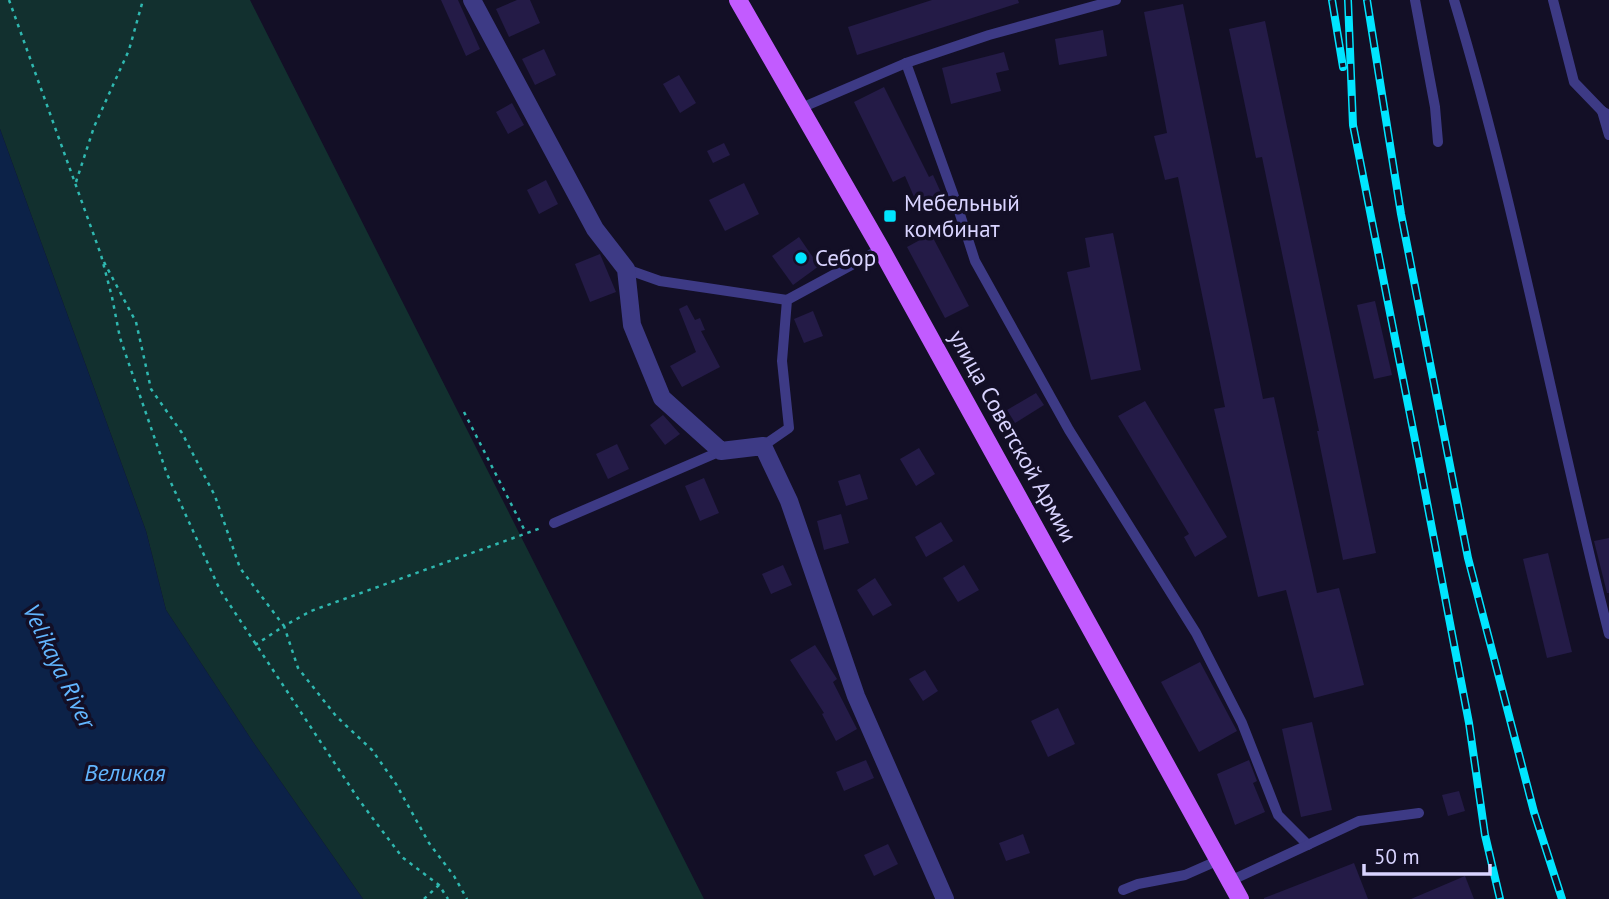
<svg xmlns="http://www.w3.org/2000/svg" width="1609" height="899" font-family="'PT Sans',sans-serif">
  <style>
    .green { fill: #12302f }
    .water { fill: #0c2248 }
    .building { fill: #241b47 }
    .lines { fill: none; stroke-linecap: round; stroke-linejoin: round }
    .path { stroke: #2fb8b0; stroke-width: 2.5; stroke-dasharray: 3.5 5; stroke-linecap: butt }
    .lane { stroke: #3d3a85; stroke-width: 10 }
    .street { stroke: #3d3a85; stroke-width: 18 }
    .primary { stroke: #c25bff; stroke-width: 18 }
    .rail-casing { stroke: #00e5ff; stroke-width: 8 }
    .rail { stroke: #130f26; stroke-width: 5; stroke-dasharray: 16; stroke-linecap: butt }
    .poi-dot { fill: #00e5ff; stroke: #130f26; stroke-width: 2.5 }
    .labels { text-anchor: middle; stroke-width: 7; stroke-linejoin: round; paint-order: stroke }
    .poi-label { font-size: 23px; fill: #d9d4ff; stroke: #130f26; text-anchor: start }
    .street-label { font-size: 23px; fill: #d9d4ff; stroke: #130f26 }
    .water-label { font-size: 24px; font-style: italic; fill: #62b6ff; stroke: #130f26 }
  </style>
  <rect width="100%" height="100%" fill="#130f26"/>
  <path class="green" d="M 0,0 L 250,0 L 704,899 L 363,899 L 253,742 L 166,610 L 146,531 L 0,129 Z"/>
  <path class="water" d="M 0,129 L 146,531 L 166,610 L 253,742 L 363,899 L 0,899 Z"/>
  <g class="building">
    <path d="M 441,0 L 458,0 L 480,49 L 466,56 Z"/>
    <path d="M 517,0 L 530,0 L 540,23 L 509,37 L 496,9 Z"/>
    <path d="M 932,0 L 1018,0 L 1019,3 L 857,55 L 848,27 Z"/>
    <path d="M 1183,4 L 1263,399 L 1274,397 L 1317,593 L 1339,588 L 1364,685 L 1314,698 L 1286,590 L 1258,597 L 1214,409 L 1225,407 L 1178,177 L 1165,180 L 1154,136 L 1167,133 L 1144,12 Z"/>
    <path d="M 1265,21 L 1376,553 L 1343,560 L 1317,431 L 1319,431 L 1262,157 L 1256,158 L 1229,29 Z"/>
    <path d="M 1103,30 L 1107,56 L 1059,65 L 1055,39 Z"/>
    <path d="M 544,49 L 556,75 L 535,85 L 522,59 Z"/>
    <path d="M 1004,52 L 1009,70 L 996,73 L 1001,91 L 951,104 L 942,68 Z"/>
    <path d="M 679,75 L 696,103 L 680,113 L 663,84 Z"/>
    <path d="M 884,87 L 929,177 L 933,175 L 942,195 L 918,206 L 905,176 L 893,182 L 854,102 Z"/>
    <path d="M 512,103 L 524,125 L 508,134 L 496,112 Z"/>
    <path d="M 724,143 L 730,155 L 713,163 L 707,151 Z"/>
    <path d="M 546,180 L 558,204 L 539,214 L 527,190 Z"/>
    <path d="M 744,183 L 759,214 L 725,231 L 709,200 Z"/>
    <path d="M 1113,233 L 1141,370 L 1091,380 L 1067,272 L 1090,267 L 1085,238 Z"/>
    <path d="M 931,234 L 969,306 L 945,318 L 907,247 Z"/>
    <path d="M 799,237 L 819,266 L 793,285 L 772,256 Z"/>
    <path d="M 600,254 L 616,292 L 590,302 L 575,264 Z"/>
    <path d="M 1375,301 L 1392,375 L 1374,379 L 1357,305 Z"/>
    <path d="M 687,305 L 695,320 L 700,318 L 705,330 L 701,331 L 720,367 L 682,387 L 670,366 L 696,352 L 679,309 Z"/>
    <path d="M 813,311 L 823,336 L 804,343 L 794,319 Z"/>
    <path d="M 1036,393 L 1044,405 L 1015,423 L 1007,410 Z"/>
    <path d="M 1145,401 L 1227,537 L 1195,557 L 1184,537 L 1189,534 L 1118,416 Z"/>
    <path d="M 663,415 L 680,434 L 665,445 L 650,425 Z"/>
    <path d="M 617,444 L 629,469 L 608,479 L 596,454 Z"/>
    <path d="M 919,448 L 935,474 L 916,486 L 900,459 Z"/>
    <path d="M 860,474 L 868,499 L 846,506 L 838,481 Z"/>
    <path d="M 704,478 L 719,513 L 700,521 L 685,486 Z"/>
    <path d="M 841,514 L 849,543 L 824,550 L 817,521 Z"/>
    <path d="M 941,522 L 953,541 L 926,557 L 915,537 Z"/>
    <path d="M 1609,538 L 1609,593 L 1607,593 L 1594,541 Z"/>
    <path d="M 1548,553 L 1572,652 L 1547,658 L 1523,559 Z"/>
    <path d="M 783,565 L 792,585 L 771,594 L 762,574 Z"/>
    <path d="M 964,565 L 979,590 L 958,602 L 943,578 Z"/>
    <path d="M 875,578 L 892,605 L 873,616 L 857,590 Z"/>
    <path d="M 815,645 L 837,679 L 833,682 L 857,729 L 836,741 L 822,714 L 824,713 L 790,660 Z"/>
    <path d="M 1200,662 L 1237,731 L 1199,752 L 1161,682 Z"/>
    <path d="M 925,670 L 938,691 L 923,701 L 909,679 Z"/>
    <path d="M 1058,708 L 1075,744 L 1048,757 L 1031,721 Z"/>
    <path d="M 1312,722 L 1332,810 L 1301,817 L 1282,729 Z"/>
    <path d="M 866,760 L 874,778 L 844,791 L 836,772 Z"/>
    <path d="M 1249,760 L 1257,781 L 1253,783 L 1265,812 L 1235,825 L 1217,774 Z"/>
    <path d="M 1459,791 L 1465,811 L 1448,816 L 1442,795 Z"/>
    <path d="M 1023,834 L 1030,853 L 1006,861 L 999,843 Z"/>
    <path d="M 888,844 L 898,864 L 874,876 L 864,855 Z"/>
    <path d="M 1354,863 L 1368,899 L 1264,899 L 1264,898 Z"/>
    <path d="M 1465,876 L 1474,899 L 1411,899 Z"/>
  </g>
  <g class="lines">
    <g class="path">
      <path d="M 9,0 L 101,255 L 112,297 L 120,338 L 167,474 L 220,590 L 359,800 L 402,857 L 439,885 L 448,899"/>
      <path d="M 76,182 L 94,127 L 129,50 L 143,0"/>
      <path d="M 104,262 L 136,322 L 151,389 L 182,433 L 215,496 L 240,568 L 284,626 L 311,611 L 541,528"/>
      <path d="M 464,412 L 526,533"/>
      <path d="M 255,645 L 284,626 L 298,668 L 336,716 L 372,750 L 396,784 L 429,843 L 454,876 L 467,899"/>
      <path d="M 424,899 L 439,885"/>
    </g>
    <g class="lane">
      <path d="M 1415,0 L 1435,107 L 1438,142"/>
      <path d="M 1454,0 C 1517,208 1555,423 1609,634"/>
      <path d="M 1553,0 L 1574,82 L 1602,111 L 1609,115"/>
      <path d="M 906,63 L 957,205 L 975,261 L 1069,430 L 1196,633 L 1242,723 L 1278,815 L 1308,845"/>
      <path d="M 801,108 L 906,63 L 989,35 L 1116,0"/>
      <path d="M 1602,111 L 1609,135"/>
      <path d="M 626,269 L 660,281 L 787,300"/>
      <path d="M 763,446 L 789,428 L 782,361 L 787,300 L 881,249"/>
      <path d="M 554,523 L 721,451"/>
      <path d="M 1230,881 L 1359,821 L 1419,813"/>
      <path d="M 1123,890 L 1138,884 L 1185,875 L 1219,860"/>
    </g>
    <path class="street" d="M 472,0 L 595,229 L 626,269 L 632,325 L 662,398 L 721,451 L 763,446 L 789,501 L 856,696 L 945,899"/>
    <path class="primary" d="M 738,0 L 881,249 L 1240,899"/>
    <defs>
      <g id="rail">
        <path d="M 1332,0 L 1343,67"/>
        <path d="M 1348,0 L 1353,125 L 1417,450 L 1469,723 L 1485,835 L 1500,899"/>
        <path d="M 1367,0 L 1401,214 L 1468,558 L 1534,812 L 1562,899"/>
      </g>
    </defs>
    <use href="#rail" class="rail-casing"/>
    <use href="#rail" class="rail"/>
  </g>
  <g class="poi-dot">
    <rect x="883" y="209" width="14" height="14" rx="3.5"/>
    <circle cx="801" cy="258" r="7"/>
  </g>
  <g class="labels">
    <g class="poi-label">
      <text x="904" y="211">Мебельный<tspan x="904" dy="26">комбинат</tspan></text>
      <text x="815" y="266">Себор</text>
    </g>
    <g class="street-label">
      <text transform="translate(1013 436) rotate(61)" y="8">улица Советской Армии</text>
    </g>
    <g class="water-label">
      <text transform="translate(59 666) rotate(64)" y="8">Velikaya River</text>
      <text x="125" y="781">Великая</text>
    </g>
  </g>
  <path d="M1364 864v10h126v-10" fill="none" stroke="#d9d4ff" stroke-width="3.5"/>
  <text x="1374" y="864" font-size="21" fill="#d9d4ff" stroke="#130f26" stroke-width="5" paint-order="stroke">50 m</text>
</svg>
